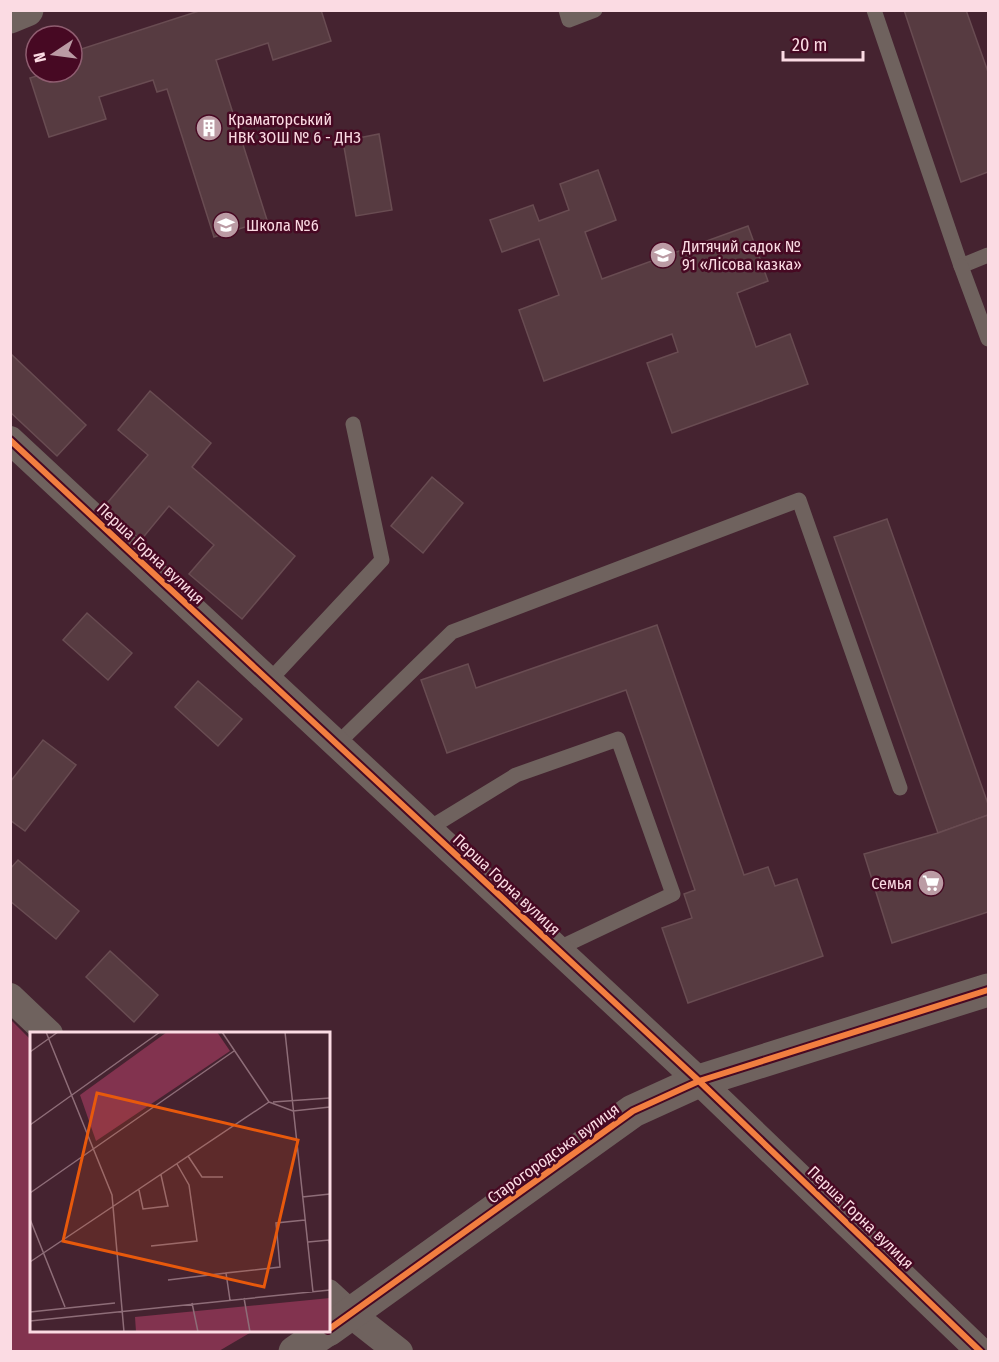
<svg xmlns="http://www.w3.org/2000/svg" width="999" height="1362" font-family="'Fira Sans Condensed',sans-serif">
  <style>
    .green { fill: #82334f }
    .building { fill: #573b41; stroke: #694c52; stroke-width: 1.5 }
    .lines { fill: none; stroke-linecap: round; stroke-linejoin: round }
    .service { stroke: #6f625e; stroke-width: 15 }
    .minor { stroke: #6f625e; stroke-width: 28 }
    .tertiary { stroke: #6f625e; stroke-width: 33 }
    .cycleway-casing { stroke: #470923; stroke-width: 10 }
    .cycleway { stroke: #f27e40; stroke-width: 6 }
    .labels { text-anchor: middle; stroke-width: 5; stroke-linejoin: round; paint-order: stroke }
    .poi-label { font-size: 16px; fill: #fbdbe3; stroke: #470923; text-anchor: start }
    .street-label { font-size: 16px; fill: #fbdbe3; stroke: #470923 }
    .inset-road { fill: none; stroke: #8e6d78; stroke-width: 1.5 }
    .view { fill: #e8590c; fill-opacity: 0.15; stroke: #e8590c; stroke-width: 3 }
    .inset-edge { fill: none; stroke: #fbdbe3; stroke-width: 3 }
  </style>
  <rect width="100%" height="100%" fill="#452330"/>
  <path class="green" d="M 11,1020 L 31,1040 L 32,1330 L 253,1331 L 219,1351 L 11,1351 Z"/>
  <g class="building">
    <path d="M 202,10 L 321,10 L 331,41 L 273,60 L 268,43 L 216,60 L 267,220 L 214,237 L 167,89 L 157,92 L 153,80 L 99,97 L 106,119 L 49,137 L 30,78 L 50,72 L 72,72 L 72,52 Z"/>
    <path d="M 904,10 L 966,10 L 988,72 L 988,172 L 961,182 Z"/>
    <path d="M 379,134 L 392,210 L 356,216 L 343,141 Z"/>
    <path d="M 598,170 L 616,220 L 585,232 L 602,279 L 748,226 L 768,281 L 737,293 L 756,347 L 790,334 L 808,384 L 672,433 L 647,363 L 678,352 L 672,334 L 544,381 L 519,310 L 559,295 L 539,239 L 502,252 L 490,220 L 533,205 L 539,221 L 569,210 L 560,184 Z"/>
    <path d="M 10,353 L 86,425 L 57,456 L 10,412 Z"/>
    <path d="M 150,391 L 211,443 L 192,467 L 295,556 L 242,619 L 189,574 L 214,545 L 169,506 L 141,540 L 103,508 L 148,455 L 118,430 Z"/>
    <path d="M 432,477 L 463,503 L 423,553 L 391,526 Z"/>
    <path d="M 887,519 L 988,804 L 988,815 L 938,833 L 834,537 Z"/>
    <path d="M 87,613 L 132,653 L 108,680 L 63,640 Z"/>
    <path d="M 657,625 L 744,875 L 768,867 L 775,886 L 797,879 L 823,956 L 688,1003 L 662,928 L 692,918 L 684,894 L 695,890 L 626,690 L 447,753 L 421,680 L 468,664 L 476,688 Z"/>
    <path d="M 198,681 L 242,719 L 218,746 L 175,707 Z"/>
    <path d="M 43,740 L 76,765 L 25,831 L 10,820 L 10,782 Z"/>
    <path d="M 988,815 L 988,912 L 892,943 L 864,854 L 938,833 Z"/>
    <path d="M 18,860 L 79,911 L 56,939 L 10,901 L 10,869 Z"/>
    <path d="M 110,951 L 158,995 L 134,1022 L 86,977 Z"/>
  </g>
  <g class="lines">
    <g class="service">
      <path d="M 566,10 L 569,20 L 595,10"/>
      <path d="M 874,10 L 961,266 L 988,255"/>
      <path d="M 961,266 L 988,339"/>
      <path d="M 269,681 L 382,560 L 353,424"/>
      <path d="M 337,744 L 452,632 L 799,500 L 900,788"/>
      <path d="M 428,829 L 516,775 L 618,739 L 673,894 L 557,949"/>
    </g>
    <g class="minor">
      <path d="M 10,440 L 699,1081 L 981,1352"/>
      <path d="M 10,997 L 49,1034"/>
      <path d="M 328,1293 L 352,1315 L 399,1352"/>
    </g>
    <g class="tertiary">
      <path d="M 10,17 L 27,10"/>
      <path d="M 328,1330 L 633,1111 L 699,1081 L 988,990"/>
      <path d="M 295,1352 L 327,1330"/>
    </g>
    <defs>
      <g id="cycleway">
        <path d="M 10,440 L 699,1081 L 981,1352"/>
        <path d="M 328,1330 L 633,1111 L 699,1081 L 988,990"/>
      </g>
    </defs>
    <use href="#cycleway" class="cycleway-casing"/>
    <use href="#cycleway" class="cycleway"/>
  </g>
  <defs>
    <symbol id="building-disc" viewBox="-11 -11 22 22"><circle r="9.5" fill="#bb9ba4" stroke="#470923"/><path d="M-4-6H4V6H1V3H-1V6H-4ZM-2.5-4.3h1.7v1.8h-1.7ZM.8-4.3h1.7v1.8H.8ZM-2.5-1h1.7V.8h-1.7ZM.8-1h1.7V.8H.8Z" fill="#fff"/></symbol>
    <symbol id="school-disc" viewBox="-11 -11 22 22"><circle r="9.5" fill="#bb9ba4" stroke="#470923"/><path d="M0-5L7-2L0 1L-7-2ZM-4 1L0 2.5L4 1V4Q0 6-4 4Z" fill="#fff"/></symbol>
    <symbol id="supermarket-disc" viewBox="-11 -11 22 22"><circle r="9.5" fill="#bb9ba4" stroke="#470923"/><path d="M-6-5.5h2.5l.6 2H6L4.5 2H-2.5L-4.4-4H-6ZM-1.5 3.2a1.3 1.3 0 1 0 .1 0ZM3 3.2a1.3 1.3 0 1 0 .1 0Z" fill="#fff"/></symbol>
  </defs>
  <g fill-rule="evenodd">
    <use href="#building-disc" x="194" y="113" width="30" height="30"/>
    <use href="#school-disc" x="211" y="210" width="30" height="30"/>
    <use href="#school-disc" x="648" y="240" width="30" height="30"/>
    <use href="#supermarket-disc" x="916" y="868" width="30" height="30"/>
  </g>
  <g class="labels">
    <g class="poi-label">
      <text x="228" y="125">Краматорський<tspan x="228" dy="18">НВК ЗОШ № 6 - ДНЗ</tspan></text>
      <text x="246" y="231">Школа №6</text>
      <text x="682" y="252">Дитячий садок №<tspan x="682" dy="18">91 «Лісова казка»</tspan></text>
      <text x="912" y="889" text-anchor="end">Семья</text>
    </g>
    <g class="street-label">
      <text transform="translate(151 553) rotate(43)" y="6">Перша Горна вулиця</text>
      <text transform="translate(507 884) rotate(43)" y="6">Перша Горна вулиця</text>
      <text transform="translate(553 1153) rotate(-36)" y="6">Старогородська вулиця</text>
      <text transform="translate(861 1217) rotate(44)" y="6">Перша Горна вулиця</text>
    </g>
  </g>
  <g transform="translate(30 1032)">
    <rect width="300" height="300" fill="#452330"/>
    <path d="M 137,0 L 187,0 L 200,19 L 66,109 L 50,63 ZM 300,266 L 300,300 L 106,300 L 105,285 Z" fill="#82334f"/>
    <path class="inset-road" d="M 16,0 L 82,163 L 94,300M 192,0 L 239,70M 255,0 L 283,260M 0,20 L 28,0M 239,70 L 263,79 L 300,75M 243,70 L 300,66M 0,93 L 130,0M 158,124 L 172,145 L 193,145M 109,158 L 113,177 L 138,174 L 131,143M 0,161 L 204,19M 272,165 L 300,162M 0,187 L 35,275M 278,210 L 299,208 L 300,214M 121,214 L 167,209 L 159,153 L 147,132M 0,230 L 239,70M 138,248 L 196,241M 214,266 L 220,300M 200,268 L 196,241 L 250,235 L 246,191 L 275,188M 162,271 L 168,300M 0,280 L 85,271M 0,289 L 300,258"/>
    <path class="view" d="M 67,61 L 268,108 L 234,255 L 33,209 Z"/>
    <rect width="300" height="300" class="inset-edge"/>
  </g>
  <rect width="999" height="1362" fill="none" stroke="#fbdbe3" stroke-width="24"/>
  <g transform="translate(54 54) rotate(257)"><circle r="28" fill="#470923" stroke="#8f5d70" stroke-width="1.5"/>
  <path d="M0-4.5L10 22L0 15L-10 22Z" fill="#bb9ba4"/>
  <text y="-9" font-size="16" font-weight="bold" text-anchor="middle" fill="#fbdbe3">N</text>
  </g>
  <path d="M783 51v9h80v-9" fill="none" stroke="#fbdbe3" stroke-width="3"/>
  <text x="792" y="51" font-size="18" fill="#fbdbe3" stroke="#470923" stroke-width="4.5" paint-order="stroke">20 m</text>
</svg>
